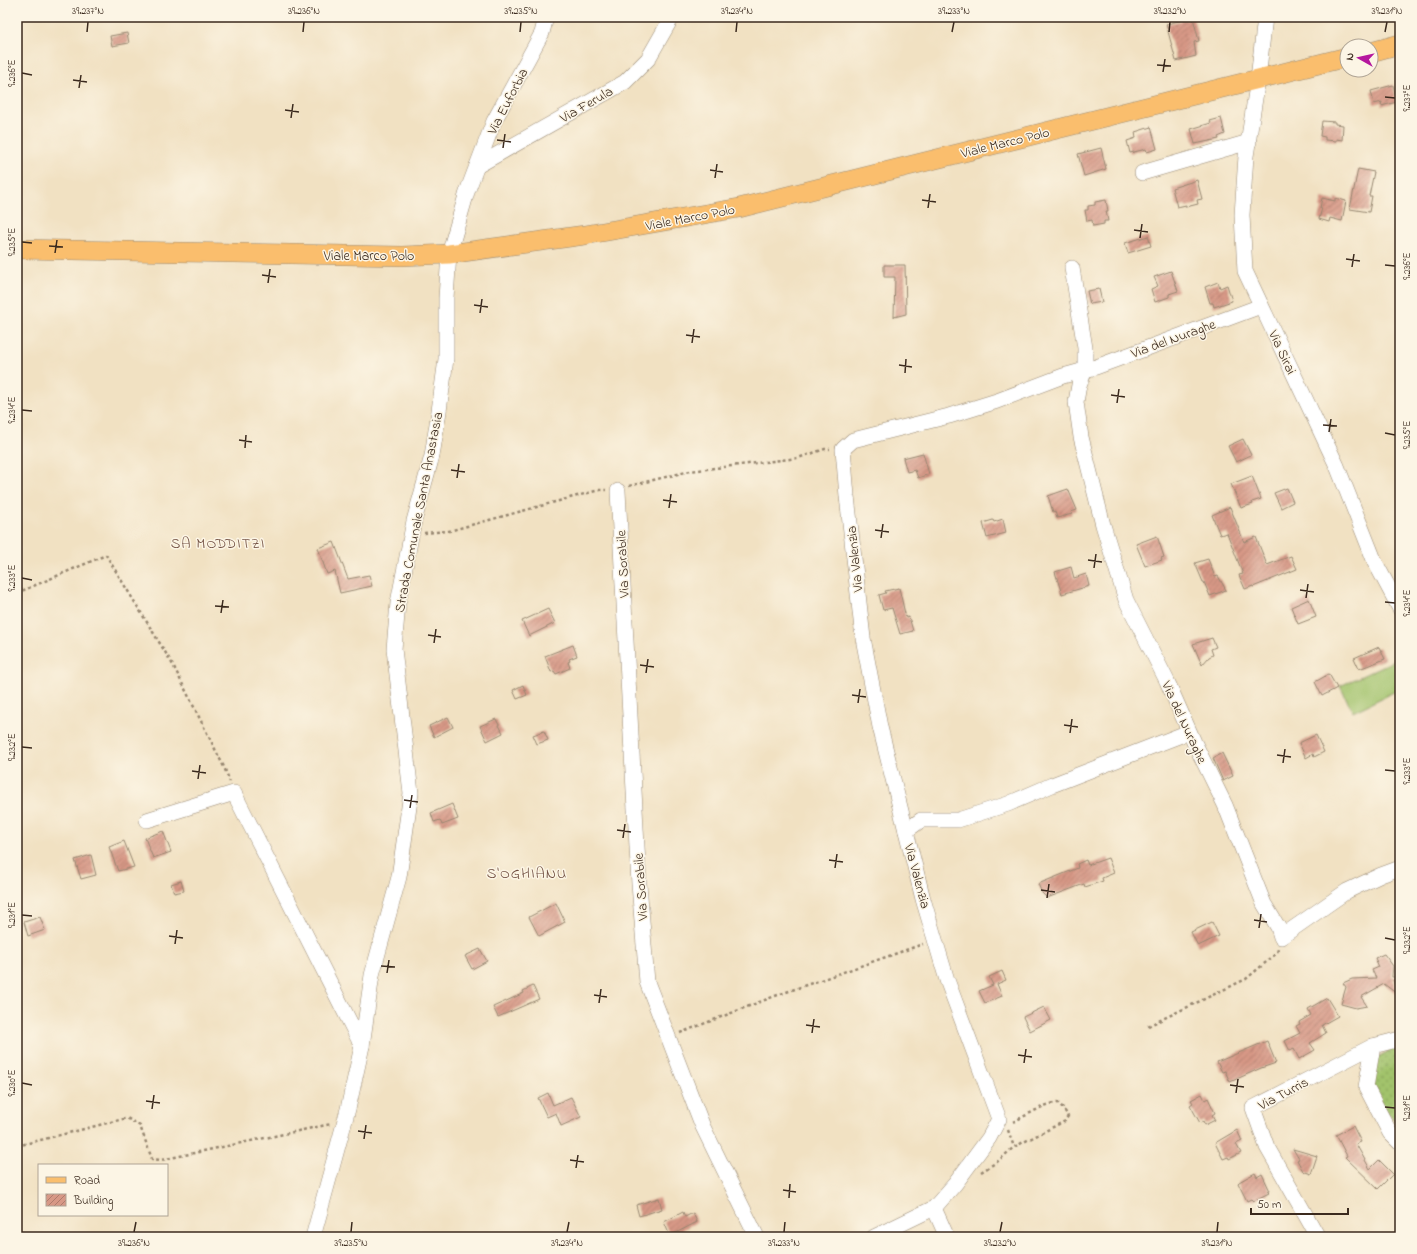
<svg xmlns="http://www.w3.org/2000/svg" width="1417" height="1254" font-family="'Indie Flower',sans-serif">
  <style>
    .park { fill: url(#park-dots); stroke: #6e7645 }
    .pitch { fill: #a2c36c; stroke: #6e7645 }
    .building { fill: url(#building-hatch) }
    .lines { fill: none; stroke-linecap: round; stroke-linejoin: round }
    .minor-casing { stroke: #968670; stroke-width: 16 }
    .major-casing { stroke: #968670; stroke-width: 20 }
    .path { stroke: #968670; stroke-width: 2.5; stroke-dasharray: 3 3; stroke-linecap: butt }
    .minor { stroke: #fff; stroke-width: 15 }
    .major { stroke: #fabe6d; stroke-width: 19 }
    .ticks { fill: none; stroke: #3b2a1e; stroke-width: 1.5 }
    .labels { text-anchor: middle; stroke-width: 3; stroke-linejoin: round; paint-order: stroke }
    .street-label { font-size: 14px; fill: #3b2a1e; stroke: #fcf5e5 }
    .neighbourhood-label { font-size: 15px; letter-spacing: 1px; fill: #725042; stroke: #fcf5e5 }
    .neatline { fill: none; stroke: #3b2a1e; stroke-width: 1.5 }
    .ticks-label { font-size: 10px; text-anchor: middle; fill: #3b2a1e }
  </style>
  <defs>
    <pattern id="park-dots" width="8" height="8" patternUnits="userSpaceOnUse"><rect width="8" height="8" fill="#a2c36c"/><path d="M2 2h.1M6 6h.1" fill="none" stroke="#859f58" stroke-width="1.8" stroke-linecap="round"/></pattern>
    <pattern id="building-hatch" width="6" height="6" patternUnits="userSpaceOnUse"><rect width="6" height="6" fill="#d79886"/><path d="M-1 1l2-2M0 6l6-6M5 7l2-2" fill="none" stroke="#b07c6d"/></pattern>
  </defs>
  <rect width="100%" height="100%" fill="#fcf5e5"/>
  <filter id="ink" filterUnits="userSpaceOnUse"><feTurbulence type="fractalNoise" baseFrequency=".025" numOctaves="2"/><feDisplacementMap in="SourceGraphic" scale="8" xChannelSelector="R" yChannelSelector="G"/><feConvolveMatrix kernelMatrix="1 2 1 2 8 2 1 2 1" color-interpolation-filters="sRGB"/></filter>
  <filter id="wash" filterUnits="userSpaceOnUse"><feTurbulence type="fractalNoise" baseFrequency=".012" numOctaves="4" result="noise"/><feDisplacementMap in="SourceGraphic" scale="16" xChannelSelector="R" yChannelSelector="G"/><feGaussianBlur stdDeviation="0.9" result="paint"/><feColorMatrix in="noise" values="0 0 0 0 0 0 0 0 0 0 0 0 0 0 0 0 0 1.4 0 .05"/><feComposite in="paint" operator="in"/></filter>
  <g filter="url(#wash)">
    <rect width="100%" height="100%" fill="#f1e1c2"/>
    <path class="park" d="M 1396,1047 L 1400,1047 L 1400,1126 L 1383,1109 L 1370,1079 L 1378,1057 Z"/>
    <path class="pitch" d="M 1400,658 L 1400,689 L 1353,712 L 1340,686 Z"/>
    <g id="blocks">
      <g class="building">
        <path d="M 1193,18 L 1199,41 L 1194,42 L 1196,56 L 1176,61 L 1166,24 Z"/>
        <path d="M 127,33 L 129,43 L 112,46 L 110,36 Z"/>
        <path d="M 1393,85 L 1397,102 L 1381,106 L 1382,102 L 1374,104 L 1371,91 Z"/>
        <path d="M 1221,118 L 1225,134 L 1218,137 L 1219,139 L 1195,144 L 1191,129 L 1211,123 L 1210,121 Z"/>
        <path d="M 1322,121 L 1335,122 L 1335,124 L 1343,125 L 1342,140 L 1336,139 L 1336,141 L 1325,140 L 1325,137 L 1320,136 Z"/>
        <path d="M 1151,127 L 1157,149 L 1147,152 L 1146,149 L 1130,153 L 1127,141 L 1136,138 L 1135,132 Z"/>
        <path d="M 1101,148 L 1106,169 L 1084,176 L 1078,154 Z"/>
        <path d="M 1358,169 L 1374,172 L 1369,196 L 1372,196 L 1369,212 L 1350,209 Z"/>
        <path d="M 1197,180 L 1202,199 L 1197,200 L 1198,204 L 1186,207 L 1186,205 L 1177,207 L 1172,188 Z"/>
        <path d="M 1322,198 L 1335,201 L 1335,198 L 1346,201 L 1342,221 L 1330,218 L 1329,222 L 1319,219 L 1322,208 L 1320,208 Z"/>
        <path d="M 1106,200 L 1108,211 L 1106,211 L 1108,221 L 1104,221 L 1104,224 L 1093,226 L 1092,220 L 1087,221 L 1085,210 L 1088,210 L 1088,206 L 1095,205 L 1095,202 Z"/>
        <path d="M 1148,236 L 1151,246 L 1128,253 L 1125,243 Z"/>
        <path d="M 884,265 L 905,265 L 906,314 L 894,317 L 895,277 L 884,277 Z"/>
        <path d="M 1171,271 L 1178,291 L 1169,294 L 1169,297 L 1155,302 L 1151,289 L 1158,286 L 1154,277 Z"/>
        <path d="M 1218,282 L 1220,288 L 1227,285 L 1232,301 L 1214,307 L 1213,303 L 1210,303 L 1205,287 Z"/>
        <path d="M 1099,289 L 1102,302 L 1090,304 L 1087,291 Z"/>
        <path d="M 1243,439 L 1251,455 L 1236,462 L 1228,446 Z"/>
        <path d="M 923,453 L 929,474 L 918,478 L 915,470 L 907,472 L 903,458 Z"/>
        <path d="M 1252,476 L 1261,499 L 1252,502 L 1253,504 L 1241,508 L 1231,484 Z"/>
        <path d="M 1287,488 L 1293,502 L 1281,508 L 1274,493 Z"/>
        <path d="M 1068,489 L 1077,510 L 1071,512 L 1072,514 L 1057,518 L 1055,511 L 1053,512 L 1048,496 Z"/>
        <path d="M 1230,507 L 1244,542 L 1256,537 L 1267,565 L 1291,556 L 1297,569 L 1253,587 L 1253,586 L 1245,589 L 1239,575 L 1243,574 L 1227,533 L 1220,535 L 1212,515 Z"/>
        <path d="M 1003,519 L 1006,533 L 987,538 L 983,523 L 993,520 L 994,522 Z"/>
        <path d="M 1157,536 L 1164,557 L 1161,558 L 1162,560 L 1145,566 L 1136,544 Z"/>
        <path d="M 334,542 L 348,579 L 369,575 L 372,586 L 340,593 L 335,571 L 327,574 L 318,548 Z"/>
        <path d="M 1208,559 L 1215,577 L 1218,576 L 1226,590 L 1210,596 L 1204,582 L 1203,582 L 1195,563 Z"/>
        <path d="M 1071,567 L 1074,578 L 1086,574 L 1089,586 L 1062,594 L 1055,572 Z"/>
        <path d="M 899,588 L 906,618 L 909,617 L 913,631 L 900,634 L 892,608 L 883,610 L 879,595 L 886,593 L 885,591 Z"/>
        <path d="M 1309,599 L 1316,617 L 1298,624 L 1291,607 Z"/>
        <path d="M 548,609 L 555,623 L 529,636 L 522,621 Z"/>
        <path d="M 1212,638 L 1216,647 L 1211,649 L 1213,655 L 1209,657 L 1202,665 L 1193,644 Z"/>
        <path d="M 573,645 L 577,656 L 569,659 L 570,661 L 568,662 L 570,668 L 556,674 L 554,671 L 551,672 L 545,656 Z"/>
        <path d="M 1379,647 L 1385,659 L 1359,669 L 1354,658 Z"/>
        <path d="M 1329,674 L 1337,688 L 1322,696 L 1315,682 Z"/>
        <path d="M 523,685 L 527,695 L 517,699 L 513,690 Z"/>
        <path d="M 448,717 L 453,727 L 434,737 L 429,726 Z"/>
        <path d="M 496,719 L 503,733 L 487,741 L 480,726 Z"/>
        <path d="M 544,731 L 548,740 L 537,744 L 533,735 Z"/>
        <path d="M 1316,735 L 1324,752 L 1314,757 L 1313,754 L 1306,758 L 1299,743 Z"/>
        <path d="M 1222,753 L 1233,776 L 1223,781 L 1213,758 Z"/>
        <path d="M 452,804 L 458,819 L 442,825 L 440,820 L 434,822 L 431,813 Z"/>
        <path d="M 163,831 L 171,852 L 153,858 L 145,838 Z"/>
        <path d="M 124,841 L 134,867 L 118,871 L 109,847 Z"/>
        <path d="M 91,855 L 96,875 L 81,879 L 75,860 Z"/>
        <path d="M 1108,858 L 1114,873 L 1102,878 L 1103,881 L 1085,887 L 1084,884 L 1047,898 L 1042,893 L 1038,884 L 1078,868 L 1077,864 L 1086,860 L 1088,865 Z"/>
        <path d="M 181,881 L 184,891 L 174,893 L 171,884 Z"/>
        <path d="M 556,903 L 565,922 L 539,936 L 529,917 Z"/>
        <path d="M 40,917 L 45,930 L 28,936 L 24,922 Z"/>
        <path d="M 1212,922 L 1219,936 L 1198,946 L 1191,932 Z"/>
        <path d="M 480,949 L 487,961 L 472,969 L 465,956 Z"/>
        <path d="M 1384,954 L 1393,966 L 1392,977 L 1398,977 L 1393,980 L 1397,994 L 1384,984 L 1361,997 L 1367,1006 L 1356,1008 L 1341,1004 L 1346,987 L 1343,983 L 1352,979 L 1376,978 L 1372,970 L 1379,967 L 1375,958 Z"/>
        <path d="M 1002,971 L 1006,980 L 997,984 L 1002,996 L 985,1003 L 979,991 L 993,985 L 989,977 Z"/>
        <path d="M 533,986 L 539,999 L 498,1017 L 493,1007 L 524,993 L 523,991 Z"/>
        <path d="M 1327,998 L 1338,1016 L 1322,1025 L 1326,1033 L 1310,1043 L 1315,1050 L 1299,1059 L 1294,1049 L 1290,1051 L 1285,1041 L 1300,1033 L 1296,1026 L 1300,1024 L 1299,1022 L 1311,1015 L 1308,1009 Z"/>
        <path d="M 1044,1007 L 1051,1020 L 1030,1031 L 1023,1017 Z"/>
        <path d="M 1267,1041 L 1276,1063 L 1261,1068 L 1230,1082 L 1225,1071 L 1222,1072 L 1217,1062 Z"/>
        <path d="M 548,1093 L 553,1105 L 571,1097 L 581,1117 L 561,1126 L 556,1113 L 547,1117 L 538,1098 Z"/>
        <path d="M 1202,1094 L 1205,1100 L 1208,1098 L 1215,1113 L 1212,1115 L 1215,1120 L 1205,1125 L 1203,1121 L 1200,1123 L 1190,1105 L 1193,1103 L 1191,1100 Z"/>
        <path d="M 1353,1126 L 1361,1142 L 1356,1144 L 1370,1169 L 1379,1160 L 1393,1174 L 1378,1189 L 1345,1157 L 1347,1156 L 1336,1135 Z"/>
        <path d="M 1237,1130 L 1242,1141 L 1236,1144 L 1241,1153 L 1229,1159 L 1228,1157 L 1223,1159 L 1215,1143 Z"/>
        <path d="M 1293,1149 L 1317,1156 L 1311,1174 L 1303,1171 L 1297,1160 L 1299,1159 Z"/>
        <path d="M 1255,1173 L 1257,1177 L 1262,1174 L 1270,1191 L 1268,1192 L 1269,1193 L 1253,1201 L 1251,1199 L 1247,1201 L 1238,1183 L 1239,1182 Z"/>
        <path d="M 659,1198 L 662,1209 L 639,1216 L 636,1205 Z"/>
        <path d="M 683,1212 L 685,1217 L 693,1213 L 697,1222 L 670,1236 L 664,1222 Z"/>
      </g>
    </g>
  </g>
  <g filter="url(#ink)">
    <use href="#blocks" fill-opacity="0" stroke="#968670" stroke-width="1"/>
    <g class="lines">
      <defs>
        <g id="minor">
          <path d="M 1265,17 L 1258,79 L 1246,156 L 1242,215 L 1245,271 L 1337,466 L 1375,562 L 1400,609"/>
          <path d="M 477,166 L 625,82 L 648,59 L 672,17"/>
          <path d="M 1142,173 L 1249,142"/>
          <path d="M 1072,268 L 1085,348 L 1085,370 L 1079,385 L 1076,402 L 1081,437 L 1103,525 L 1126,600 L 1167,681 L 1194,742 L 1225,805 L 1264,904 L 1278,927 L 1281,937 L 1347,891 L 1381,875 L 1400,868"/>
          <path d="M 618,491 L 639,884 L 647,982 L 703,1127 L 757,1237"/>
          <path d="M 147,820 L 234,793 L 362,1046"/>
          <path d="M 906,831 L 921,820 L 958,820 L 1008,804 L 1052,785 L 1189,732"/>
          <path d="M 1373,1046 L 1366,1087 L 1390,1133 L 1400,1143"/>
          <path d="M 934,1208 L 947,1237"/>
          <path d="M 313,1237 L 348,1109 L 362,1046 L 372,975 L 399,877 L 411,793 L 394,649 L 398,603 L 414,521 L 432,456 L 439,411 L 446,359 L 446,298 L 449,254 L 467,192 L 494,121 L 542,33 L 546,17"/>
          <path d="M 874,1237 L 934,1208 L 955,1184 L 989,1138 L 999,1119 L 947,980 L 923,899 L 880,727 L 863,638 L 847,496 L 843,449 L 853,440 L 949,416 L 997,401 L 1063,376 L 1096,367 L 1261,306"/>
          <path d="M 1318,1237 L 1267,1147 L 1253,1108 L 1373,1046 L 1400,1039"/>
        </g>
        <g id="major">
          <path d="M 1371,52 L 1400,44"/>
          <path d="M 17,249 L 402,256 L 449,254 L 585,235 L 739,208 L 1347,57"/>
        </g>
      </defs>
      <use href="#minor" class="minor-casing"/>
      <use href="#major" class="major-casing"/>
      <g class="path">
        <path d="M 629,486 L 690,471 L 798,458 L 825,449 L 830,449"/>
        <path d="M 424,533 L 449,531 L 599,490 L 606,490"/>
        <path d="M 17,593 L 106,555 L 173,665 L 224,767 L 230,782"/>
        <path d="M 17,1012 L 17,1013"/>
        <path d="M 1148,1026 L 1246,979 L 1277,953 L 1278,949"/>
        <path d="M 680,1033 L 775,996 L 923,944"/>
        <path d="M 1008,1130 L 1014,1147"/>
        <path d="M 17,1146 L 127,1118 L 140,1126 L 152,1159 L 161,1160 L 331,1124"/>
        <path d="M 981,1172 L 997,1162 L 1014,1147 L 1065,1121 L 1068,1116 L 1063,1108 L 1057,1102 L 1044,1106 L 1011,1123"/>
      </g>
      <use href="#minor" class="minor"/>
      <use href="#major" class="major"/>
    </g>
  </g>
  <path class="ticks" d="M 87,32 L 88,22M 303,32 L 304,22M 520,32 L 521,22M 736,32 L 737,22M 952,32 L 954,22M 1169,32 L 1170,22M 1385,32 L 1387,22M 1157,65 L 1171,66M 1163,72 L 1165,59M 22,73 L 32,75M 73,80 L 87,82M 79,88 L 81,75M 1385,97 L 1395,98M 285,110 L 299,112M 291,118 L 293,104M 497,140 L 511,142M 503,148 L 505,134M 710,170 L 723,172M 715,178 L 717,164M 922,200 L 936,202M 928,208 L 930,194M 1134,230 L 1148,232M 1140,238 L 1142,224M 22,242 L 32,243M 49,246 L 63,247M 55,253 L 57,240M 1346,259 L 1360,261M 1385,265 L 1395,266M 1352,267 L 1354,254M 262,275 L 276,277M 268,283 L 270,269M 474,305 L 488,307M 480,313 L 482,299M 686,335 L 700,337M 692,343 L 694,329M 899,365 L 912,367M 905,373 L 906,359M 1111,395 L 1125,397M 1117,403 L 1119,389M 22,410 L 32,411M 1323,425 L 1337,426M 1329,432 L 1331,419M 1385,433 L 1395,435M 239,440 L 252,442M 245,448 L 246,435M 451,470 L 465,472M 457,478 L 459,464M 663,500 L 677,502M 669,508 L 671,494M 875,530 L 889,532M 881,538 L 883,524M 1088,560 L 1102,562M 1094,568 L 1096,554M 22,578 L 32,580M 1300,590 L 1314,592M 1306,598 L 1308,584M 1385,602 L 1395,603M 215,606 L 229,607M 221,613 L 223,600M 428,635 L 441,637M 434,643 L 436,629M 640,665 L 654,667M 646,673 L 648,659M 852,695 L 866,697M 858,703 L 860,689M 1064,725 L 1078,727M 1070,733 L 1072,719M 22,747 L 32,748M 1277,755 L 1291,757M 1283,763 L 1285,749M 1385,770 L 1395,771M 192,771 L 206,773M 198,779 L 200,765M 404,800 L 418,802M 410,808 L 412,795M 617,830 L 631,832M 623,838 L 625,824M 829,860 L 843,862M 835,868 L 837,854M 1041,890 L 1055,892M 1047,898 L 1049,884M 22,915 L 32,916M 1254,920 L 1267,922M 1259,928 L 1261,914M 169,936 L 183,938M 1385,938 L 1395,940M 175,944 L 177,930M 381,966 L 395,967M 387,973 L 389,960M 594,995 L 607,997M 599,1003 L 601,989M 806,1025 L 820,1027M 812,1033 L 814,1019M 1018,1055 L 1032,1057M 1024,1063 L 1026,1049M 22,1083 L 32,1085M 1230,1085 L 1244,1087M 1236,1093 L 1238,1079M 146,1101 L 160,1103M 1385,1107 L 1395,1108M 152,1109 L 154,1095M 358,1131 L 372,1133M 364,1139 L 366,1125M 570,1160 L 584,1162M 576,1168 L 578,1155M 783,1190 L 796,1192M 789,1198 L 790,1184M 134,1232 L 136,1222M 351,1232 L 352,1222M 567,1232 L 569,1222M 784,1232 L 785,1222M 1000,1232 L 1002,1222M 1217,1232 L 1218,1222"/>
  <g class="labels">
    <g class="street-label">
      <text transform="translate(507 101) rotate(-63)" y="5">Via Euforbia</text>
      <text transform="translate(586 104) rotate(-30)" y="5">Via Ferula</text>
      <text transform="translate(1005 142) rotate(-14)" y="5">Viale Marco Polo</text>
      <text transform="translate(690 217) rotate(-11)" y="5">Viale Marco Polo</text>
      <text x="369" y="260">Viale Marco Polo</text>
      <text transform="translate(1173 338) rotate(-20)" y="5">Via del Nuraghe</text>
      <text transform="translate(1283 352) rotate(65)" y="5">Via Sirai</text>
      <text transform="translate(418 512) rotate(-79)" y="5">Strada Comunale Santa Anastasia</text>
      <text transform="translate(854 559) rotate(-96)" y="5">Via Valenzia</text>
      <text transform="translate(622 564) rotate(-93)" y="5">Via Sorabile</text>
      <text transform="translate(1185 722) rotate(65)" y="5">Via del Nuraghe</text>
      <text transform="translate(918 876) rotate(75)" y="5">Via Valenzia</text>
      <text transform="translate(640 887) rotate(-94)" y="5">Via Sorabile</text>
      <text transform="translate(1283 1093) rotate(-28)" y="5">Via Turris</text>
    </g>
    <g class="neighbourhood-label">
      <text x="218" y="548">SA MODDITZI</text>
      <text x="527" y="878">S'OGHIANU</text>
    </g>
  </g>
  <rect width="1417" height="1254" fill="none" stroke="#fcf5e5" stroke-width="44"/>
  <rect x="38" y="1164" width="130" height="52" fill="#fcf5e5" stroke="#afa495"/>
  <rect x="46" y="1177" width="20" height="6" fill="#fabe6d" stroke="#afa495"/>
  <text x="74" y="1184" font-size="12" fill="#3b2a1e">Road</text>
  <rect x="46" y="1194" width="20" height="12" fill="url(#building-hatch)" stroke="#afa495"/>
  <text x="74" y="1204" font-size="12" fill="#3b2a1e">Building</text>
  <g transform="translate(1359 58) rotate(278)"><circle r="19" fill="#fcf5e5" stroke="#afa495"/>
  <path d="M0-3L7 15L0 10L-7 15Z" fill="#b5179e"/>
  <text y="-6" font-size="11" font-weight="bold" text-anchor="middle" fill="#3b2a1e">N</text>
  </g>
  <path d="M1251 1208v6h97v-6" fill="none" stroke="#3b2a1e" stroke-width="2"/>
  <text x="1257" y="1208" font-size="12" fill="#3b2a1e" stroke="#fcf5e5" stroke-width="3" paint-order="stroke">50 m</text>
  <rect x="22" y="22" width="1373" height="1210" class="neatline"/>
  <g class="ticks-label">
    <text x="88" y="14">39.237°N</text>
    <text x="304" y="14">39.236°N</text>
    <text x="521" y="14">39.235°N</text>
    <text x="737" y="14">39.234°N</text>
    <text x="954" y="14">39.233°N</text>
    <text x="1170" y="14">39.232°N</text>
    <text x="1387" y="14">39.231°N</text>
    <text transform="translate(11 73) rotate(-90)" y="4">9.236°E</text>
    <text transform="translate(1406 98) rotate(-90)" y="4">9.237°E</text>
    <text transform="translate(11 242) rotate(-90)" y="4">9.235°E</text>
    <text transform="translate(1406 266) rotate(-90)" y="4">9.236°E</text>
    <text transform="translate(11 410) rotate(-90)" y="4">9.234°E</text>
    <text transform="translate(1406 435) rotate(-90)" y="4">9.235°E</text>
    <text transform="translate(11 578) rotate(-90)" y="4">9.233°E</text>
    <text transform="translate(1406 603) rotate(-90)" y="4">9.234°E</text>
    <text transform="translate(11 747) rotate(-90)" y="4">9.232°E</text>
    <text transform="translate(1406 771) rotate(-90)" y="4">9.233°E</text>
    <text transform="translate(11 915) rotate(-90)" y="4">9.231°E</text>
    <text transform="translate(1406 940) rotate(-90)" y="4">9.232°E</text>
    <text transform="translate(11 1083) rotate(-90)" y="4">9.230°E</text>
    <text transform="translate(1406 1108) rotate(-90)" y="4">9.231°E</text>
    <text x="134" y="1246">39.236°N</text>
    <text x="351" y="1246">39.235°N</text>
    <text x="567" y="1246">39.234°N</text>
    <text x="784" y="1246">39.233°N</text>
    <text x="1000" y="1246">39.232°N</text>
    <text x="1217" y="1246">39.231°N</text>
  </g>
</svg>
